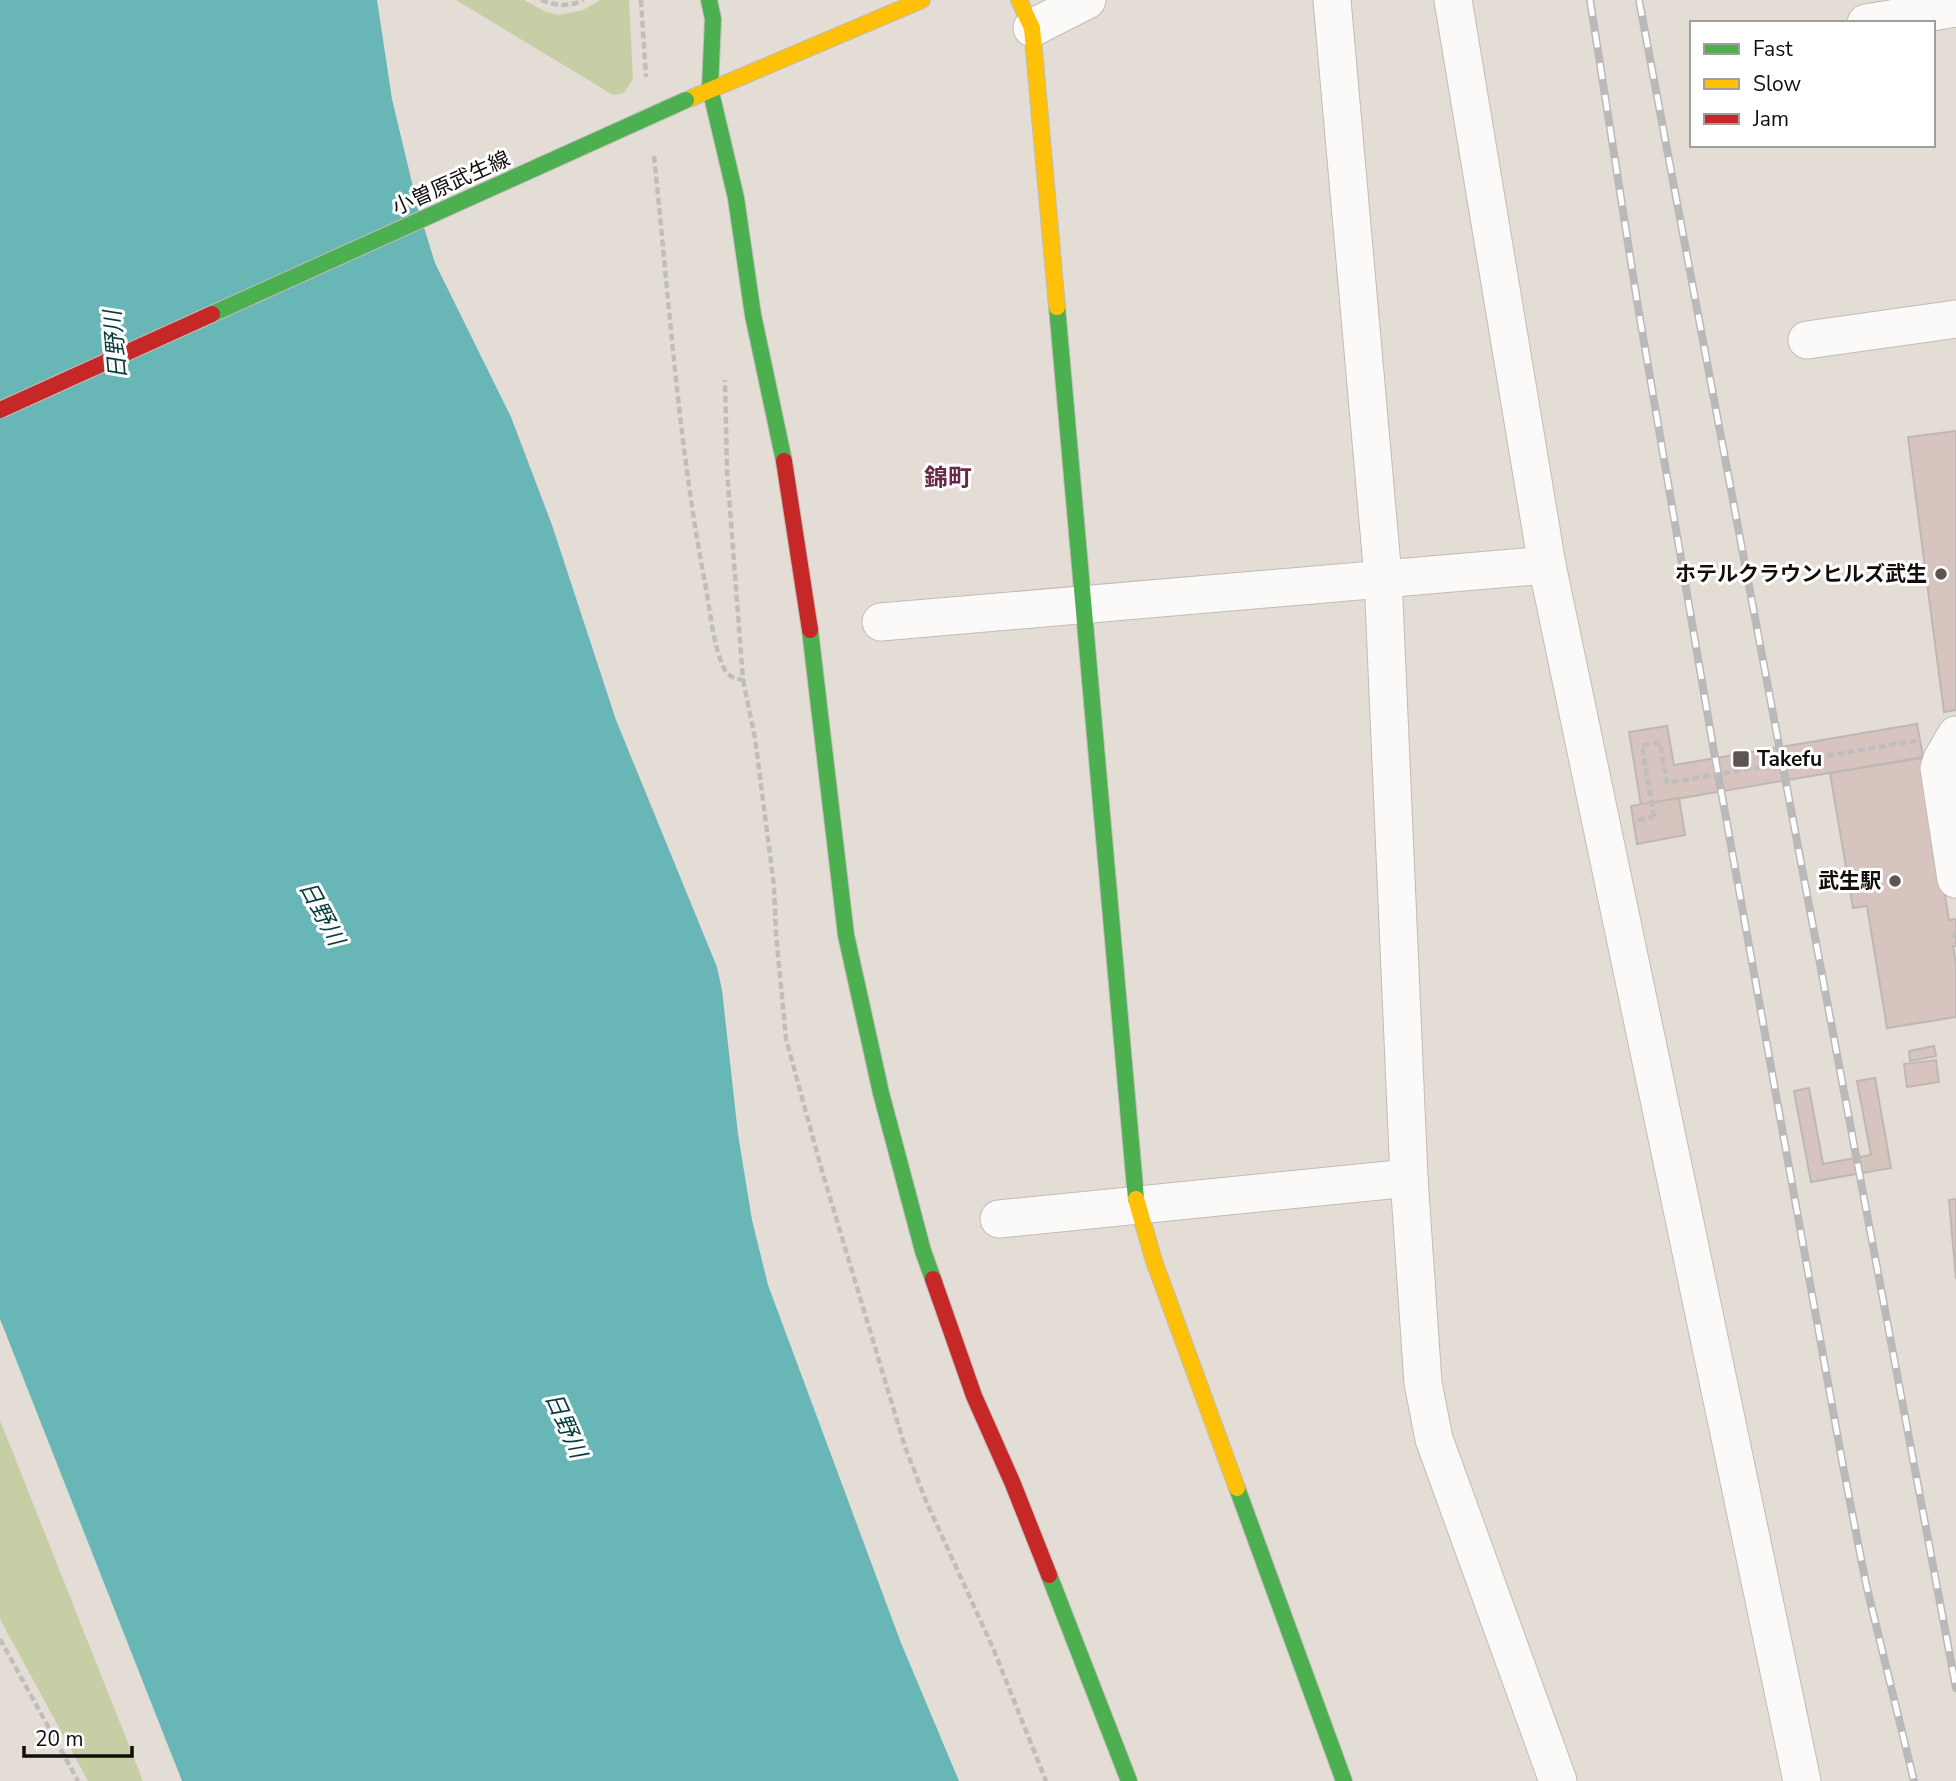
<svg xmlns="http://www.w3.org/2000/svg" width="1956" height="1781" font-family="'Nunito Sans','Noto Sans JP',sans-serif">
  <style>
    .green { fill: #c7cea5 }
    .water { fill: #69b6b7 }
    .building { fill: #d7c4bf; stroke: #beb7b4; stroke-width: 2 }
    .lines { fill: none; stroke-linecap: round; stroke-linejoin: round }
    .street-casing { stroke: #c1bcb7; stroke-width: 39 }
    .fast-casing { stroke: #c1bcb7; stroke-width: 18 }
    .slow-casing { stroke: #c1bcb7; stroke-width: 18 }
    .jam-casing { stroke: #c1bcb7; stroke-width: 18 }
    .path { stroke: #c0bebc; stroke-width: 4.5; stroke-dasharray: 7 3.5; stroke-linecap: butt }
    .street { stroke: #fbfaf9; stroke-width: 37 }
    .fast { stroke: #4caf50; stroke-width: 16 }
    .slow { stroke: #ffc107; stroke-width: 16 }
    .jam { stroke: #c62828; stroke-width: 16 }
    .rail-casing { stroke: #bbb9b8; stroke-width: 8 }
    .rail { stroke: #fff; stroke-width: 5; stroke-dasharray: 16; stroke-linecap: butt }
    .fast-bridge-casing { stroke: #c1bcb7; stroke-width: 18; stroke-linecap: butt }
    .jam-bridge-casing { stroke: #c1bcb7; stroke-width: 18; stroke-linecap: butt }
    .path-bridge { stroke: #c0bebc; stroke-width: 4.5; stroke-dasharray: 7 3.5; stroke-linecap: butt }
    .fast-bridge { stroke: #4caf50; stroke-width: 16 }
    .jam-bridge { stroke: #c62828; stroke-width: 16 }
    .poi-dot { fill: #5c5651; stroke: #fff; stroke-width: 2.5 }
    .labels { text-anchor: middle; stroke-width: 6; stroke-linejoin: round; paint-order: stroke }
    .street-label { font-size: 21px; fill: #130e0a; stroke: #fff }
    .poi-label { font-size: 21px; font-weight: bold; fill: #130e0a; stroke: #fff; text-anchor: end }
    .water-label { font-size: 23px; font-style: italic; fill: #073c3e; stroke: #fff }
    .quarter-label { font-size: 24px; font-weight: bold; fill: #69294a; stroke: #fff }
  </style>
  <rect width="100%" height="100%" fill="#e4ddd6"/>
  <g class="green">
    <path d="M 456,0 L 524,0 L 546,12 L 559,15 L 583,10 L 600,0 L 629,0 L 633,79 L 624,93 L 613,95 Z"/>
    <path d="M 0,1420 L 143,1781 L 88,1781 L 0,1619 Z"/>
  </g>
  <path class="water" d="M 0,0 L 377,0 L 392,99 L 418,208 L 435,263 L 511,417 L 552,525 L 616,720 L 717,967 L 722,990 L 738,1134 L 752,1220 L 768,1285 L 901,1643 L 959,1781 L 182,1781 L 0,1319 Z"/>
  <g class="building">
    <path d="M 1956,431 L 1956,710 L 1944,712 L 1908,437 Z"/>
    <path d="M 1917,724 L 1923,757 L 1641,805 L 1629,732 L 1667,726 L 1674,765 Z"/>
    <path d="M 1923,758 L 1949,920 L 1956,919 L 1956,946 L 1953,946 L 1956,965 L 1956,1017 L 1887,1028 L 1867,906 L 1853,908 L 1830,773 Z"/>
    <path d="M 1679,798 L 1685,835 L 1637,844 L 1631,806 Z"/>
    <path d="M 1934,1046 L 1936,1056 L 1910,1061 L 1909,1051 Z"/>
    <path d="M 1936,1060 L 1939,1082 L 1907,1087 L 1904,1064 Z"/>
    <path d="M 1875,1078 L 1891,1168 L 1811,1182 L 1794,1091 L 1809,1088 L 1823,1164 L 1871,1155 L 1857,1081 Z"/>
    <path d="M 1956,1199 L 1956,1279 L 1949,1200 Z"/>
  </g>
  <g class="lines">
    <defs>
      <g id="street">
        <path d="M 1332,0 L 1383,577 L 1409,1178 L 1423,1383 L 1434,1439 L 1558,1781"/>
        <path d="M 1453,0 L 1547,565 L 1802,1781"/>
        <path d="M 1866,23 L 1956,8"/>
        <path d="M 1032,28 L 1087,0"/>
        <path d="M 1807,340 L 1956,319"/>
        <path d="M 881,622 L 1547,565"/>
        <path d="M 1956,735 L 1942,759 L 1939,768 L 1956,879"/>
        <path d="M 999,1219 L 1409,1178"/>
      </g>
      <g id="fast">
        <path d="M 709,0 L 713,19 L 710,88 L 736,198 L 753,315 L 784,461"/>
        <path d="M 1057,307 L 1136,1199"/>
        <path d="M 810,630 L 846,935 L 881,1093 L 923,1251 L 933,1279"/>
        <path d="M 1237,1488 L 1344,1781"/>
        <path d="M 1049,1575 L 1129,1781"/>
      </g>
      <g id="slow">
        <path d="M 1019,0 L 1032,28 L 1057,307"/>
        <path d="M 689,99 L 922,0"/>
        <path d="M 1136,1199 L 1154,1261 L 1237,1488"/>
      </g>
      <g id="jam">
        <path d="M 784,461 L 810,630"/>
        <path d="M 933,1279 L 974,1396 L 1013,1484 L 1049,1575"/>
      </g>
    </defs>
    <use href="#street" class="street-casing"/>
    <use href="#fast" class="fast-casing"/>
    <use href="#slow" class="slow-casing"/>
    <use href="#jam" class="jam-casing"/>
    <g class="path">
      <path d="M 541,0 C 556,6 569,7 583,0"/>
      <path d="M 641,0 L 646,77"/>
      <path d="M 654,156 C 669,298 678,442 705,583 C 710,608 713,648 725,670 C 729,677 736,679 743,680 L 727,470 L 725,380"/>
      <path d="M 743,680 L 755,738 L 774,886 L 776,934 L 786,1039 L 822,1171 L 905,1447 L 926,1501 L 993,1648 L 1046,1781"/>
      <path d="M 1638,820 L 1654,817"/>
      <path d="M 1952,936 L 1956,935"/>
      <path d="M 0,1639 L 78,1781"/>
    </g>
    <use href="#street" class="street"/>
    <use href="#fast" class="fast"/>
    <use href="#slow" class="slow"/>
    <use href="#jam" class="jam"/>
    <defs>
      <g id="rail">
        <path d="M 1590,0 L 1638,307 L 1713,746 L 1843,1466 L 1866,1584 L 1914,1781"/>
        <path d="M 1639,0 L 1956,1688"/>
      </g>
    </defs>
    <use href="#rail" class="rail-casing"/>
    <use href="#rail" class="rail"/>
    <defs>
      <path id="fast-bridge" d="M 212,314 L 686,100"/>
      <path id="jam-bridge" d="M 0,410 L 212,314"/>
    </defs>
    <use href="#fast-bridge" class="fast-bridge-casing"/>
    <use href="#jam-bridge" class="jam-bridge-casing"/>
    <path class="path-bridge" d="M 1654,817 L 1642,745 L 1660,743 L 1667,783 L 1920,740"/>
    <use href="#fast-bridge" class="fast-bridge"/>
    <use href="#jam-bridge" class="jam-bridge"/>
  </g>
  <g class="poi-dot">
    <circle cx="1941" cy="574" r="7"/>
    <rect x="1732" y="750" width="18" height="18" rx="3.5"/>
    <circle cx="1895" cy="881" r="7"/>
  </g>
  <g class="labels">
    <g class="street-label">
      <text transform="translate(451 183) rotate(-24)" y="7">小曽原武生線</text>
    </g>
    <g class="poi-label">
      <text x="1927" y="581">ホテルクラウンヒルズ武生</text>
      <text x="1757" y="766" text-anchor="start">Takefu</text>
      <text x="1881" y="888">武生駅</text>
    </g>
    <g class="water-label">
      <text transform="translate(115 345) rotate(-95)" y="8">日野川</text>
      <text transform="translate(322 913) rotate(62)" y="8">日野川</text>
      <text transform="translate(566 1425) rotate(66)" y="8">日野川</text>
    </g>
    <g class="quarter-label">
      <text x="948" y="486">錦町</text>
    </g>
  </g>
  <rect x="1690" y="21" width="245" height="126" fill="#ffffff" stroke="#a19f9d" stroke-width="2"/>
  <rect x="1704" y="44" width="35" height="10" fill="#4caf50" stroke="#a19f9d" stroke-width="2"/>
  <text x="1753" y="56" font-size="21" fill="#130e0a">Fast</text>
  <rect x="1704" y="79" width="35" height="10" fill="#ffc107" stroke="#a19f9d" stroke-width="2"/>
  <text x="1753" y="91" font-size="21" fill="#130e0a">Slow</text>
  <rect x="1704" y="114" width="35" height="10" fill="#c62828" stroke="#a19f9d" stroke-width="2"/>
  <text x="1753" y="126" font-size="21" fill="#130e0a">Jam</text>
  <path d="M24 1746v10h108v-10" fill="none" stroke="#130e0a" stroke-width="3.5"/>
  <text x="35" y="1746" font-size="21" fill="#130e0a" stroke="#ffffff" stroke-width="5" paint-order="stroke">20 m</text>
</svg>
